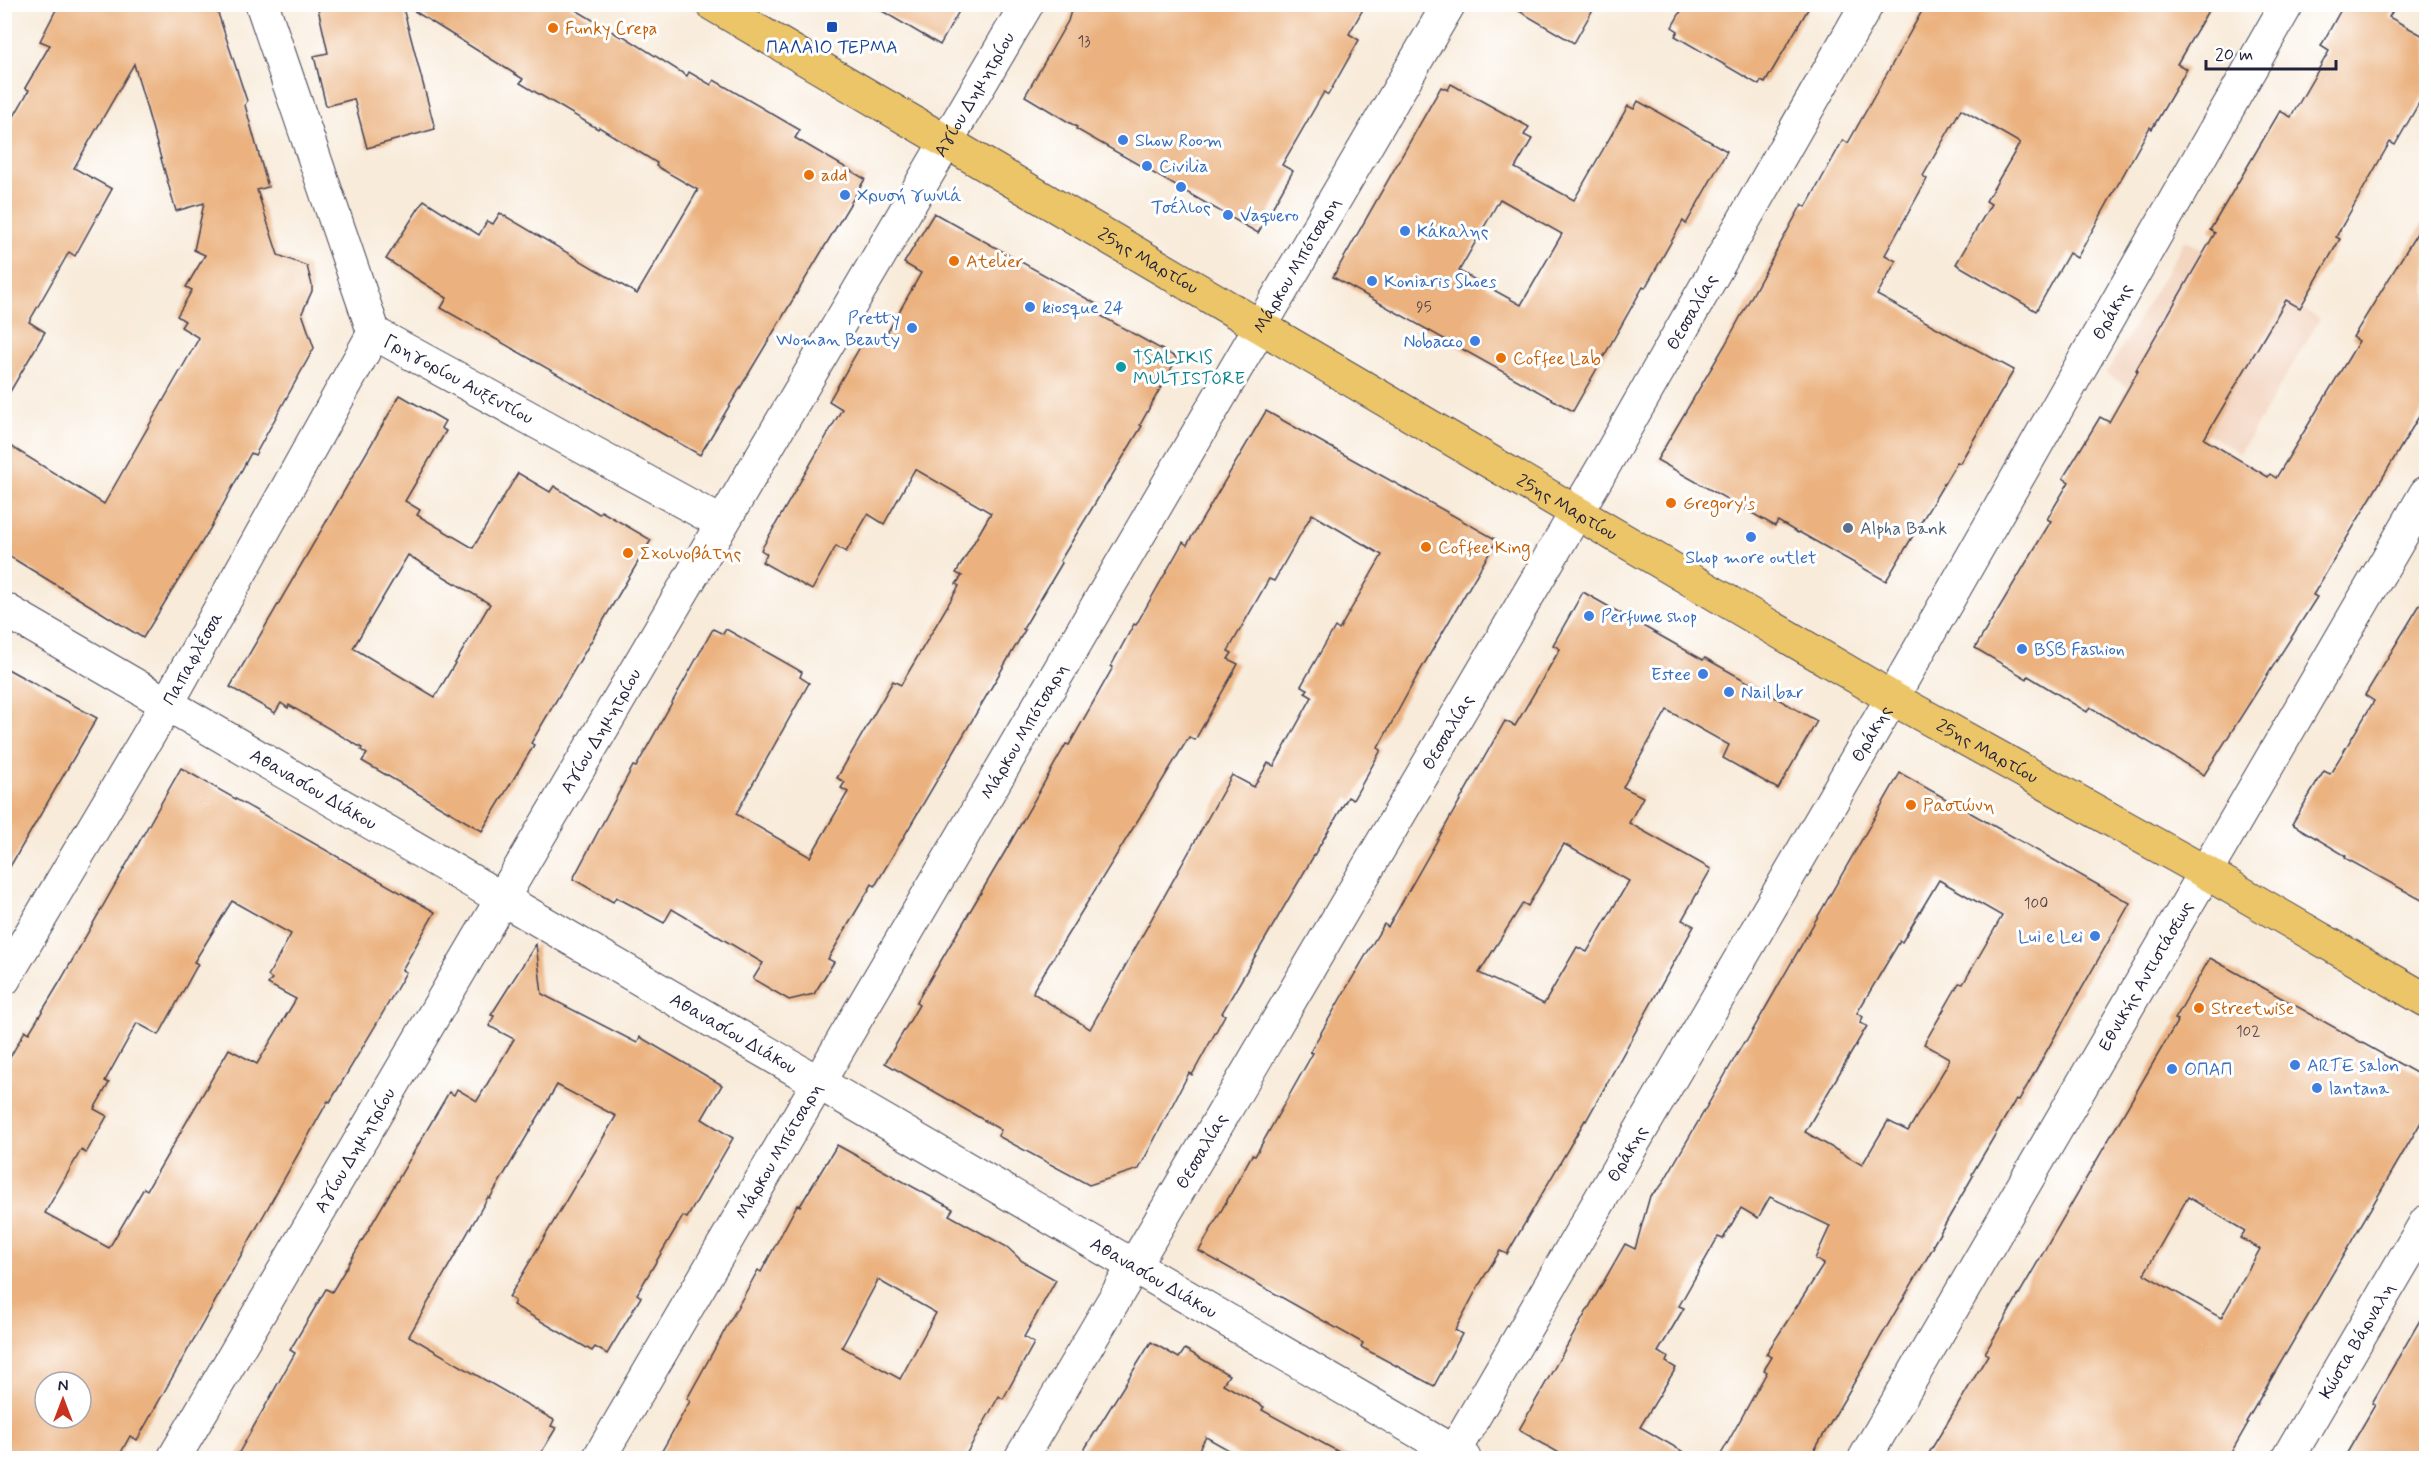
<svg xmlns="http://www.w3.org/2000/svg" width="2431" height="1463" font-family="Mynerve,sans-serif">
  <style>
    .built { fill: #f3d4bf }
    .building { fill: #ebb280; fill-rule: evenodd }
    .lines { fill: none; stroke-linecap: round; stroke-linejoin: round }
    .minor-casing { stroke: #424053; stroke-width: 35 }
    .major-casing { stroke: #424053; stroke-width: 35 }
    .minor { stroke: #fff; stroke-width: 33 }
    .major { stroke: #edc569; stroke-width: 33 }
    .transit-dot { fill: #1a4fb4; stroke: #fff; stroke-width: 2 }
    .food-dot { fill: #e8710a; stroke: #fff; stroke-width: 2 }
    .shop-dot { fill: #3f7fe0; stroke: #fff; stroke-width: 2 }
    .culture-dot { fill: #0f9aa8; stroke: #fff; stroke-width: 2 }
    .service-dot { fill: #5c6f8a; stroke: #fff; stroke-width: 2 }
    .labels { text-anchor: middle; stroke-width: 6; stroke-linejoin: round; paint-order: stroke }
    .number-label { font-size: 15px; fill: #54464c }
    .food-label { font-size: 18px; fill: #c56008; stroke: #fff; text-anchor: start }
    .transit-label { font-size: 18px; fill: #164399; stroke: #fff }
    .street-label { font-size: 18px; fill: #22223b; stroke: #fff }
    .shop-label { font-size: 18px; fill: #366cbe; stroke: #fff; text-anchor: start }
    .culture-label { font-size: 18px; fill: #0d838f; stroke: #fff; text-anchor: start }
    .service-label { font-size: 18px; fill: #4e5e75; stroke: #fff; text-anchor: start }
  </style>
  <rect width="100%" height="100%" fill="#fff"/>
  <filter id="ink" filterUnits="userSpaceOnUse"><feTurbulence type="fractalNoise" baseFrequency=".0167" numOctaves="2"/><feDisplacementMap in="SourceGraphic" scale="12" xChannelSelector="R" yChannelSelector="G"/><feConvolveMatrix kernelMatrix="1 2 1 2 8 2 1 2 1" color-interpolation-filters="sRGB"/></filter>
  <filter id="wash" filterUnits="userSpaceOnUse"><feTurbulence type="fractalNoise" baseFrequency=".008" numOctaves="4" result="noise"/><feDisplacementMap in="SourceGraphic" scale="24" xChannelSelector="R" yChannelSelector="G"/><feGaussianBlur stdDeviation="1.35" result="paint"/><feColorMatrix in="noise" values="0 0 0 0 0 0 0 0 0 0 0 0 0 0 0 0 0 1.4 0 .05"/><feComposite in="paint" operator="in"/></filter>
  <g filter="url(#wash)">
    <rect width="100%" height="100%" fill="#f8ebda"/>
    <path class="built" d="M 2185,240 L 2320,319 L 2240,453 L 2106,374 Z"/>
    <g id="blocks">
      <g class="building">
        <path d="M 59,4 L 215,4 L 247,101 L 245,105 L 268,187 L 257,190 L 278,255 L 307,266 L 312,285 L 312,291 L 302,313 L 314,348 L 255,455 L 251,453 L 210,529 L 143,638 L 4,553 L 4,442 L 104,504 L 199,338 L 181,327 L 185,321 L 177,316 L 192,290 L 186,287 L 205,255 L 194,250 L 204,203 L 176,211 L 134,64 L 74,168 L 112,189 L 75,256 L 69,252 L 29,322 L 45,332 L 4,402 L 4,134 L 29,90 L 25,88 L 50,45 L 40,41 Z"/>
        <path d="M 317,4 L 402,4 L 435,129 L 367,148 L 354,99 L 326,106 L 314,56 L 328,53 Z"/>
        <path d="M 403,4 L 566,4 L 621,37 L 622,35 L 687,76 L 689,72 L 711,85 L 714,80 L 800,130 L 795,138 L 865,179 L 700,455 L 441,308 L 447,298 L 386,259 L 424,200 L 479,235 L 487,221 L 493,224 L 500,213 L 637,294 L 698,190 L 656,166 L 657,163 L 599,127 L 598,129 L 520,83 L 523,79 Z"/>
        <path d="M 870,4 L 963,4 L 940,45 Z"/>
        <path d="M 1073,4 L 1366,4 L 1349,34 L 1359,40 L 1328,95 L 1324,92 L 1282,165 L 1293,171 L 1258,233 L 1076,129 L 1077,127 L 1025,96 L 1068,21 Z"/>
        <path d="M 1507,4 L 1596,4 L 1574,43 Z"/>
        <path d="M 1685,4 L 1811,4 L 1765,83 L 1761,81 L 1759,85 L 1675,36 L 1678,31 L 1672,27 Z"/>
        <path d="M 1926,4 L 2212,4 L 2177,64 L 2187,69 L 2152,129 L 2150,127 L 2077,258 L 2069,253 L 2036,311 L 1956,264 L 1991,204 L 1986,201 L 2020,143 L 1961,109 L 1923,176 L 1927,179 L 1885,255 L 1896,261 L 1877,295 L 2014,370 L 1960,463 L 1957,462 L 1886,581 L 1799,532 L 1798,533 L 1778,521 L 1775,526 L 1657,460 L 1725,345 L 1802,204 L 1806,207 L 1843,140 L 1848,143 Z"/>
        <path d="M 2344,4 L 2397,4 L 2389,17 L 2427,38 L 2427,89 L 2395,145 L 2390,142 L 2336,237 L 2340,239 L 2300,308 L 2286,300 L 2204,439 L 2268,477 L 2270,474 L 2276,478 L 2359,341 L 2353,337 L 2427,217 L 2427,403 L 2313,595 L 2317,597 L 2204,775 L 2090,707 L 2087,712 L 2028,676 L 2027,679 L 1975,648 L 2051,521 L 2047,519 L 2069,482 L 2063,478 L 2100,417 L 2109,422 L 2138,371 L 2136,370 L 2215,233 L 2210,230 L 2280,111 L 2291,117 L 2329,51 L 2321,46 Z"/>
        <path d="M 1451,84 L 1529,127 L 1524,135 L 1532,139 L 1515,168 L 1574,200 L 1628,106 L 1634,109 L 1638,101 L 1727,151 L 1686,224 L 1683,221 L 1645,288 L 1643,287 L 1573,411 L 1333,277 L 1441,87 L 1448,90 ZM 1500,199 L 1562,234 L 1521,305 L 1459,271 Z"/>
        <path d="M 934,213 L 1100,306 L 1096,313 L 1177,358 L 1140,425 L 1142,426 L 1060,561 L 1062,563 L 1023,629 L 1025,630 L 875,886 L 872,884 L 828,959 L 834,962 L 814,994 L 789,1000 L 753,979 L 763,963 L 672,909 L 664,923 L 616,897 L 613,902 L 573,879 L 633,766 L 636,767 L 713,629 L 723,634 L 726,629 L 802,672 L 800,677 L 809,683 L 736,814 L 810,857 L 848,792 L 841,788 L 845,782 L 837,778 L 893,681 L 901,685 L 959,586 L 956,584 L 962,576 L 956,573 L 991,513 L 915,469 L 884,524 L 868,514 L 846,552 L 836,546 L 812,590 L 762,562 L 767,554 L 761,550 L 842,409 L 829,401 L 860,347 L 887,333 L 921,273 L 904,263 Z"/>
        <path d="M 400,395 L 445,421 L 441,428 L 446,431 L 405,501 L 420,510 L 417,515 L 473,548 L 518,473 L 550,492 L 554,486 L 599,514 L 601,511 L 651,540 L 531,743 L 534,745 L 482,831 L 362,761 L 367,754 L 361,750 L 362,748 L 289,705 L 288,708 L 281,703 L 275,713 L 230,687 ZM 408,555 L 490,604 L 435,697 L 353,648 Z"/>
        <path d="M 1266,411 L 1497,540 L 1417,676 L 1378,748 L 1381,750 L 1353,800 L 1348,797 L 1222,1013 L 1225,1015 L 1192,1075 L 1189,1073 L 1139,1169 L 1089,1185 L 998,1136 L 1001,1130 L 885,1063 L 919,1005 L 916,1003 L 1006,850 L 1066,744 L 1069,745 L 1113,667 L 1111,666 L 1134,624 L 1136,625 L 1183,542 L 1187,545 ZM 1312,514 L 1382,555 L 1339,630 L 1335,627 L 1301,686 L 1308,689 L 1305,693 L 1312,697 L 1274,766 L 1268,763 L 1254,787 L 1232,775 L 1090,1029 L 1033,993 L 1034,989 L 1189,737 L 1195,740 L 1238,664 L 1228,659 L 1232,653 L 1228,651 L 1269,579 L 1274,581 Z"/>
        <path d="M 1583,592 L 1703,660 L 1705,658 L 1817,721 L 1778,789 L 1723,758 L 1729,745 L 1667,710 L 1623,787 L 1643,797 L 1629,823 L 1711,869 L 1682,920 L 1694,926 L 1586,1121 L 1585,1120 L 1507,1254 L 1500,1251 L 1479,1285 L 1455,1330 L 1462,1334 L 1434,1386 L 1361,1347 L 1363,1343 L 1199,1251 L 1252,1155 L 1255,1156 L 1313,1053 L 1310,1052 L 1343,994 L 1384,924 L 1388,927 L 1505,721 L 1515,726 L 1560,649 L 1553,645 ZM 1564,844 L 1629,881 L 1587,952 L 1577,947 L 1544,1004 L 1479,973 L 1523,903 L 1528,906 Z"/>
        <path d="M 2427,593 L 2427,903 L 2345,858 L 2346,856 L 2292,824 L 2324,771 L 2330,774 L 2374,701 L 2365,695 Z"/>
        <path d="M 4,667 L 97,718 L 4,877 Z"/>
        <path d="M 181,768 L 435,912 L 402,970 L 406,972 L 377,1023 L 330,1102 L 328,1101 L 137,1440 L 130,1436 L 118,1458 L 4,1458 L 4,1068 L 25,1031 L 29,1033 L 61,980 ZM 232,901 L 291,934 L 268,976 L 272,979 L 268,984 L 296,999 L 257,1064 L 229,1049 L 147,1190 L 144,1188 L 109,1248 L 45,1213 L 81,1150 L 86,1153 L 107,1116 L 94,1109 L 109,1083 L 105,1081 L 137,1023 L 159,1035 L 198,964 L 194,962 ZM 45,1382 L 81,1382 L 81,1418 L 45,1418 Z"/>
        <path d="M 1900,773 L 2130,903 L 2019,1100 L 2016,1099 L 1972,1174 L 1973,1176 L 1933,1245 L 1934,1246 L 1810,1458 L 1719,1458 L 1767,1372 L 1764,1370 L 1772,1357 L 1766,1354 L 1824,1264 L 1815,1259 L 1830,1226 L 1770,1197 L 1758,1218 L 1741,1208 L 1723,1239 L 1718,1237 L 1679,1306 L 1684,1308 L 1658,1352 L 1668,1357 L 1666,1362 L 1676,1368 L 1640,1427 L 1694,1458 L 1568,1458 L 1519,1430 L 1625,1244 L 1635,1249 L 1650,1196 L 1661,1186 L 1744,1042 L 1746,1042 ZM 1939,880 L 2002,916 L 1963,984 L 1959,983 L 1924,1044 L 1949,1058 L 1946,1067 L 1908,1131 L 1888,1121 L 1862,1165 L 1805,1132 L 1867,1026 L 1860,1023 L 1863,1017 L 1857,1013 L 1900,941 L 1902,942 Z"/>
        <path d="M 536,944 L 542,994 L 637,1043 L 640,1037 L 722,1085 L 702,1119 L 733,1138 L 687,1218 L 683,1216 L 637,1294 L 641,1297 L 607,1354 L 595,1347 L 592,1351 L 513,1305 L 515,1301 L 509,1297 L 616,1116 L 557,1085 L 490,1198 L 488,1197 L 409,1336 L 554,1420 L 551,1426 L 556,1428 L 538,1458 L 236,1458 L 295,1353 L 290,1350 L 326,1289 L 332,1292 L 449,1092 L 454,1095 L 457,1089 L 477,1101 L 514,1039 L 489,1026 L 494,1016 L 491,1015 Z"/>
        <path d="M 2210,958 L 2427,1079 L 2427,1112 L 2246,1422 L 2248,1423 L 2228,1458 L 1926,1458 L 1988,1355 L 1985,1353 L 2178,1020 L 2175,1019 ZM 2188,1197 L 2245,1231 L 2240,1238 L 2260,1249 L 2221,1318 L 2144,1274 Z"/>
        <path d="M 837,1145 L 953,1209 L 949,1215 L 1007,1247 L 1022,1261 L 1056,1280 L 1024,1337 L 1034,1343 L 1003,1399 L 999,1396 L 964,1458 L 658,1458 L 690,1401 L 687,1399 L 758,1270 L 761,1272 L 797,1205 L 800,1206 ZM 878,1280 L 936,1313 L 900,1379 L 842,1347 Z"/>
        <path d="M 2427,1308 L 2427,1458 L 2344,1458 L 2375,1405 L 2372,1403 Z"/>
        <path d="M 1151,1342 L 1179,1358 L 1185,1349 L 1229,1375 L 1223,1384 L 1264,1407 L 1262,1410 L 1350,1458 L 1243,1458 L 1206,1437 L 1194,1458 L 1079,1458 Z"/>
      </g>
    </g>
  </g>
  <g filter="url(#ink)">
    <use href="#blocks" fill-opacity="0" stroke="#424053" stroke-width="1.5"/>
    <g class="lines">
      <defs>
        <g id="minor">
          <path id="s1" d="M 262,4 L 374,333 L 722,523"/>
          <path id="s2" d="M 4,609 L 1464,1458"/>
          <path id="s3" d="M 4,979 L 167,704 L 374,333"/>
          <path id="s4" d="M 174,1458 L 1027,4"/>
          <path id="s5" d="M 599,1458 L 1449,4"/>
          <path id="s6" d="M 1021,1458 L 1602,469 L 1867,4"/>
          <path id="s7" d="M 1450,1458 L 1892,698 L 2287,4"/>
          <path id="s8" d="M 1865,1458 L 2426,493"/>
          <path id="s9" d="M 2288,1458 L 2426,1222"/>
        </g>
        <g id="major">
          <path id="s10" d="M 712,4 L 1892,698 L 2205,872 L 2426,1000"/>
        </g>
      </defs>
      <use href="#minor" class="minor-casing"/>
      <use href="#major" class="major-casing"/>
      <use href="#minor" class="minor"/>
      <use href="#major" class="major"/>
    </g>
  </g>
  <rect class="transit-dot" x="826" y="21" width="12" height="12" rx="3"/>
  <g class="food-dot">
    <circle cx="553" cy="28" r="6"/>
    <circle cx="809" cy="175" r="6"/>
    <circle cx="954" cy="261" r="6"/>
    <circle cx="1501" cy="358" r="6"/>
    <circle cx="1671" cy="503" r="6"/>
    <circle cx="1426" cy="547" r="6"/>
    <circle cx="628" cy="553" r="6"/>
    <circle cx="1911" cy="805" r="6"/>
    <circle cx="2199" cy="1008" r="6"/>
  </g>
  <g class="shop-dot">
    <circle cx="1123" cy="140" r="6"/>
    <circle cx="1147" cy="166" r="6"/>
    <circle cx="1181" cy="187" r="6"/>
    <circle cx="845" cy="195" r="6"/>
    <circle cx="1228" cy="215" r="6"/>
    <circle cx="1405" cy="231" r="6"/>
    <circle cx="1372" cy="281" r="6"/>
    <circle cx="1030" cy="307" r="6"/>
    <circle cx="912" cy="328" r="6"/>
    <circle cx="1475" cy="341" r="6"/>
    <circle cx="1751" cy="537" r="6"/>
    <circle cx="1589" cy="616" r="6"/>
    <circle cx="2022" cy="649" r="6"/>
    <circle cx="1703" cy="674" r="6"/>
    <circle cx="1729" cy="692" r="6"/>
    <circle cx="2095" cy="936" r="6"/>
    <circle cx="2295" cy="1065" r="6"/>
    <circle cx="2172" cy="1069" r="6"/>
    <circle cx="2317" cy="1088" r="6"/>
  </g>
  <circle class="culture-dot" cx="1121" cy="367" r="6"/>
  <circle class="service-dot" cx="1848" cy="528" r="6"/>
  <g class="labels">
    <g class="number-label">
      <text x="1084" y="46">13</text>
      <text x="1424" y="312">95</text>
      <text x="2036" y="908">100</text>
      <text x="2248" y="1036">102</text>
    </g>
    <g class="food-label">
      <text x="565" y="34">Funky Crepa</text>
      <text x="821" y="181">add</text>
      <text x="966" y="267">Atelier</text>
      <text x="1513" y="364">Coffee Lab</text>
      <text x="1683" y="509">Gregory's</text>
      <text x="1438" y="553">Coffee King</text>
      <text x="640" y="559">Σχοινοβάτης</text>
      <text x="1923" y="811">Ραστώνη</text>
      <text x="2211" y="1014">Streetwise</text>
    </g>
    <g class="transit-label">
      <text x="832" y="53">ΠΑΛΑΙΟ ΤΕΡΜΑ</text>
    </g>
    <g class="street-label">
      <text dy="6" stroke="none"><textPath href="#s4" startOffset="1581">Αγίου Δημητρίου</textPath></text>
      <text dy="6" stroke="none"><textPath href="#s10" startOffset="506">25ης Μαρτίου</textPath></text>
      <text dy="6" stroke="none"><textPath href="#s5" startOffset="1382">Μάρκου Μπότσαρη</textPath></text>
      <text dy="6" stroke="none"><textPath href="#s7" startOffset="1324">Θράκης</textPath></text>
      <text dy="6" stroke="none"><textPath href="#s6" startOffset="1328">Θεσσαλίας</textPath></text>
      <text dy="6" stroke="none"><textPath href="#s1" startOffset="444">Γρηγορίου Αυξεντίου</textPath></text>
      <text dy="6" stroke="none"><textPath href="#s10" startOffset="992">25ης Μαρτίου</textPath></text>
      <text dy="6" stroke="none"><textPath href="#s3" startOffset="372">Παπαφλέσσα</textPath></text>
      <text dy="6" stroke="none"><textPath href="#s4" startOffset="843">Αγίου Δημητρίου</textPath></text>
      <text dy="6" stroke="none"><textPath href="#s5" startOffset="842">Μάρκου Μπότσαρη</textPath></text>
      <text dy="6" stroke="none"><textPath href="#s6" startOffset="842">Θεσσαλίας</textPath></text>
      <text dy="6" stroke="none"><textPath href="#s7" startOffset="838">Θράκης</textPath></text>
      <text dy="6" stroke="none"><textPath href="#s10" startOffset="1478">25ης Μαρτίου</textPath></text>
      <text dy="6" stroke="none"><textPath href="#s2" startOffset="358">Αθανασίου Διάκου</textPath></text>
      <text dy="6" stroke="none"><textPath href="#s8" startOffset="558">Εθνικής Αντιστάσεως</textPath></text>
      <text dy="6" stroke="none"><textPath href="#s2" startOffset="844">Αθανασίου Διάκου</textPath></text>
      <text dy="6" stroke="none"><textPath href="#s4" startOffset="357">Αγίου Δημητρίου</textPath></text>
      <text dy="6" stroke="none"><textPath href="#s5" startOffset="356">Μάρκου Μπότσαρη</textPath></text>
      <text dy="6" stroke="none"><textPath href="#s6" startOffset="356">Θεσσαλίας</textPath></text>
      <text dy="6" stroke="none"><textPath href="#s7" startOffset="352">Θράκης</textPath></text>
      <text dy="6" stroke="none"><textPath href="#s2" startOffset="1330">Αθανασίου Διάκου</textPath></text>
      <text dy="6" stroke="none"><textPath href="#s9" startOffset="136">Κώστα Βάρναλη</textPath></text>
    </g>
    <g class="shop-label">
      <text x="1135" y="146">Show Room</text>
      <text x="1159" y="172">Civilia</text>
      <text x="857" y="201">Χρυσή γωνιά</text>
      <text x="1181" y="213" text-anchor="middle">Τσέλιος</text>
      <text x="1240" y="221">Vaquero</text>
      <text x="1417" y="237">Κάκαλης</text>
      <text x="1384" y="287">Koniaris Shoes</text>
      <text x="1042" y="313">kiosque 24</text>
      <text x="900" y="324" text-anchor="end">Pretty<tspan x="900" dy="21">Woman Beauty</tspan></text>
      <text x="1463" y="347" text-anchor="end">Nobacco</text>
      <text x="1751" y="563" text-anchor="middle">Shop more outlet</text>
      <text x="1601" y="622">Perfume shop</text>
      <text x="2034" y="655">BSB Fashion</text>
      <text x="1691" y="680" text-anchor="end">Estee</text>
      <text x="1741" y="698">Nail bar</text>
      <text x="2083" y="942" text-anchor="end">Lui e Lei</text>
      <text x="2307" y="1071">ARTE salon</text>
      <text x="2184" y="1075">ΟΠΑΠ</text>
      <text x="2329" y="1094">lantana</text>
    </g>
    <g class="culture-label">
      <text x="1133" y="363">TSALIKIS<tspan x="1133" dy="21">MULTISTORE</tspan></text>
    </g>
    <g class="service-label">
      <text x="1860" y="534">Alpha Bank</text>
    </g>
  </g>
  <rect width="2431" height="1463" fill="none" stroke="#fff" stroke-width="24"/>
  <g transform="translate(63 1400)"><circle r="28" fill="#ffffff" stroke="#a7a7b1" stroke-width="1.5"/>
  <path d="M0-4.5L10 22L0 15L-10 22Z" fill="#c8321e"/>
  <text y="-9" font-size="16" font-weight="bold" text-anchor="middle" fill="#22223b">N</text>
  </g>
  <path d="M2206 60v9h130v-9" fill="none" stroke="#22223b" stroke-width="3"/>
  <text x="2215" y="60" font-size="18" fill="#22223b" stroke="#ffffff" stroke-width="4.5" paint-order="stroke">20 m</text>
</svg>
